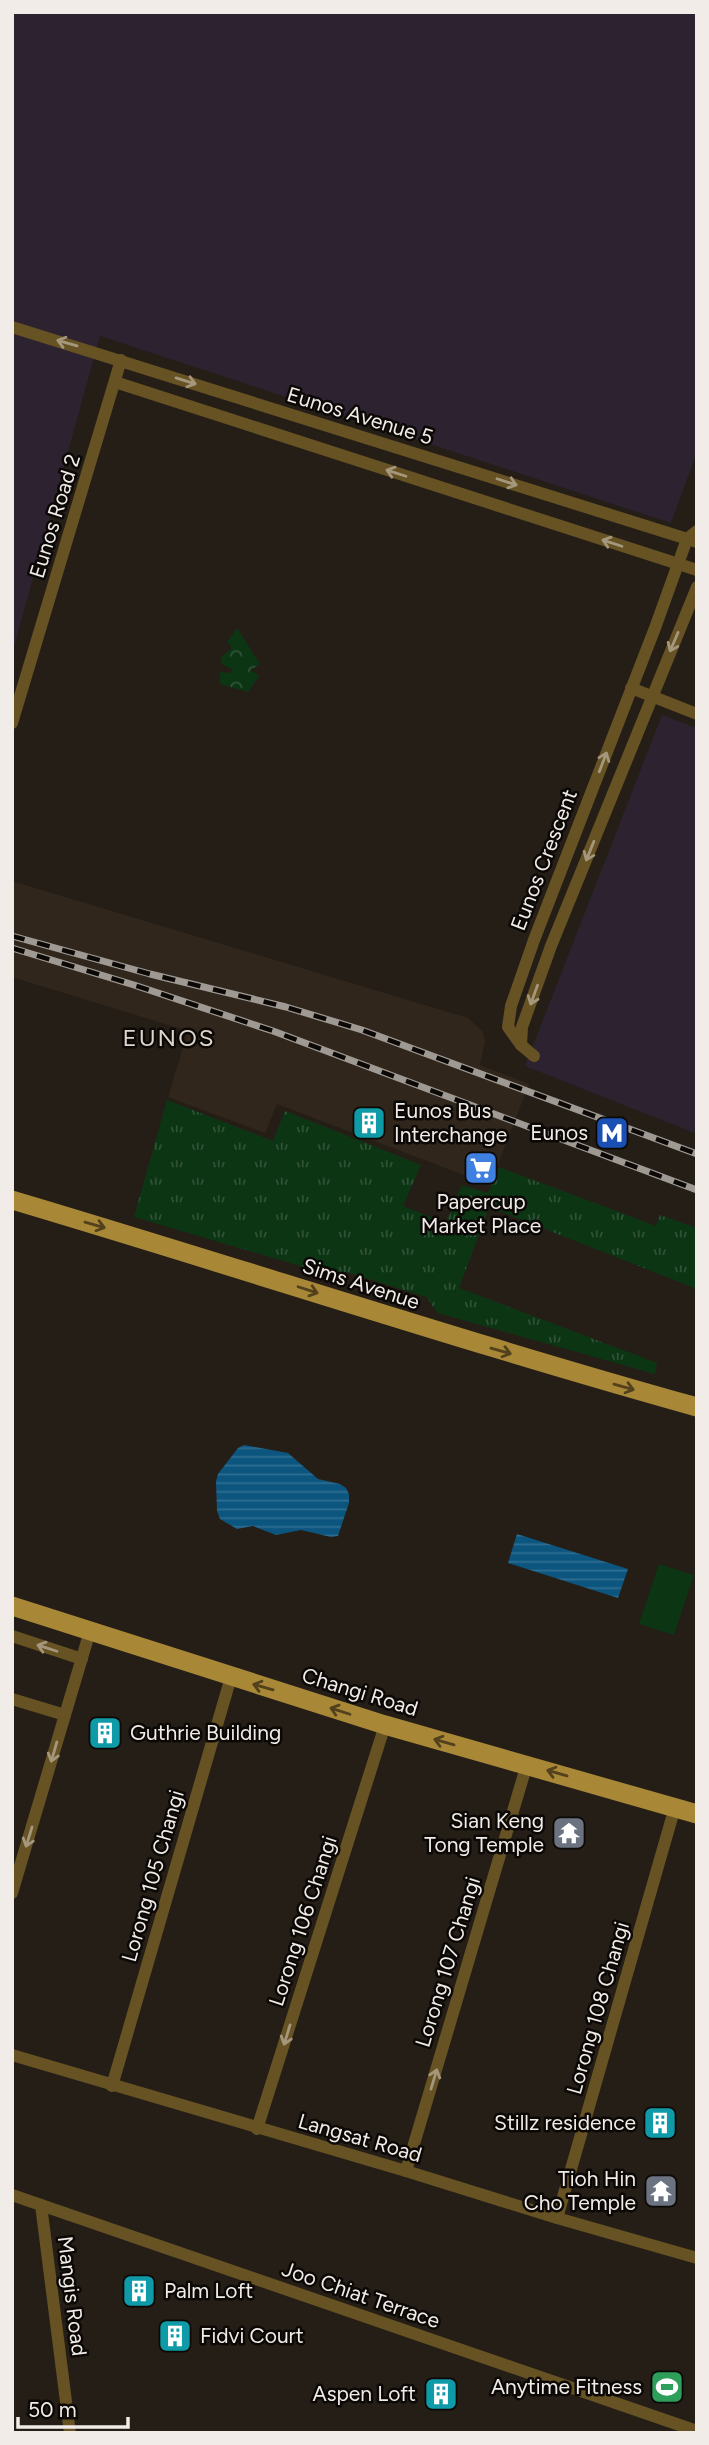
<svg xmlns="http://www.w3.org/2000/svg" width="709" height="2445" font-family="Figtree,sans-serif">
  <style>
    .commercial { fill: #2c2230 }
    .built { fill: #31261b }
    .grass { fill: url(#grass-tufts) }
    .park { fill: url(#park-crowns) }
    .pitch { fill: #0c3514 }
    .water { fill: url(#water-rules) }
    .lines { fill: none; stroke-linecap: round; stroke-linejoin: round }
    .minor { stroke: #665223; stroke-width: 12 }
    .primary { stroke: #a88737; stroke-width: 19 }
    .rail-casing { stroke: #9f9994; stroke-width: 7 }
    .rail { stroke: #0b0806; stroke-width: 4.5; stroke-dasharray: 13; stroke-linecap: butt }
    .oneway { stroke: #a5977c }
    .oneway2 { stroke: #52411c }
    .labels { text-anchor: middle; stroke-width: 5; stroke-linejoin: round; paint-order: stroke }
    .street-label { font-size: 21px; fill: #f1ece8; stroke: #0b0806 }
    .poi-label { font-size: 21px; fill: #f1ece8; stroke: #0b0806; text-anchor: end }
    .quarter-label { font-size: 24px; letter-spacing: 2px; fill: #ddd4cb; stroke: #0b0806 }
  </style>
  <defs>
    <pattern id="grass-tufts" width="24" height="20" patternUnits="userSpaceOnUse" patternTransform="scale(1.75)"><rect width="24" height="20" fill="#0c3514"/><path d="M3 7l-1-3M5 7V3M7 7l1-3M15 17l-1-3M17 17v-4M19 17l1-3" fill="none" stroke="#305236"/></pattern>
    <pattern id="park-crowns" width="20" height="18" patternUnits="userSpaceOnUse" patternTransform="scale(1.75)"><rect width="20" height="18" fill="#0c3514"/><path d="M2 6a3 3 0 1 1 6 0M12 15a3 3 0 1 1 6 0" fill="none" stroke="#305236"/></pattern>
    <pattern id="water-rules" width="6" height="5" patternUnits="userSpaceOnUse" patternTransform="scale(1.75)"><rect width="6" height="5" fill="#0b557f"/><path d="M0 2.5h6" fill="none" stroke="#2f6e91"/></pattern>
  </defs>
  <rect width="100%" height="100%" fill="#241e17"/>
  <g class="commercial">
    <path d="M 12,12 L 697,12 L 697,452 L 671,523 L 100,336 L 12,654 Z"/>
    <path d="M 662,715 L 697,728 L 697,1134 L 525,1066 Z"/>
  </g>
  <path class="built" d="M 12,881 L 468,1018 L 483,1032 L 485,1042 L 480,1065 L 529,1084 L 490,1185 L 277,1104 L 265,1133 L 168,1097 L 188,1031 L 12,977 Z"/>
  <path class="grass" d="M 167,1100 L 273,1141 L 285,1111 L 421,1165 L 403,1206 L 446,1223 L 462,1185 L 488,1193 L 499,1167 L 656,1226 L 660,1215 L 697,1228 L 697,1289 L 489,1207 L 459,1288 L 657,1363 L 655,1374 L 438,1313 L 426,1297 L 346,1272 L 321,1272 L 134,1217 Z"/>
  <path class="park" d="M 237,628 L 260,664 L 251,670 L 259,676 L 248,692 L 220,684 L 220,672 L 231,673 L 232,669 L 222,664 L 221,657 L 232,648 L 227,642 Z"/>
  <path class="pitch" d="M 659,1564 L 694,1575 L 674,1635 L 639,1624 Z"/>
  <g class="water">
    <path d="M 244,1445 L 288,1453 L 318,1479 L 340,1484 L 346,1488 L 349,1494 L 349,1503 L 338,1536 L 331,1537 L 301,1530 L 276,1535 L 253,1526 L 237,1529 L 220,1519 L 217,1511 L 216,1481 L 218,1474 L 238,1448 Z"/>
    <path d="M 517,1534 L 628,1569 L 618,1598 L 508,1563 Z"/>
  </g>
  <g class="lines">
    <g class="minor">
      <path d="M 12,327 L 697,542"/>
      <path d="M 115,382 L 697,570"/>
      <path d="M 631,688 L 697,714"/>
      <path d="M 12,723 L 121,360"/>
      <path d="M 521,1045 L 522,1027 L 551,946 L 697,587"/>
      <path d="M 534,1056 L 521,1045 L 508,1027 L 511,1006 L 534,940 L 655,628 L 687,539 L 697,531"/>
      <path d="M 12,1636 L 82,1659"/>
      <path d="M 12,1699 L 65,1715"/>
      <path d="M 12,1893 L 90,1631"/>
      <path d="M 12,2055 L 406,2171 L 557,2218 L 697,2258"/>
      <path d="M 112,2086 L 231,1677"/>
      <path d="M 257,2129 L 385,1725"/>
      <path d="M 406,2171 L 527,1764"/>
      <path d="M 12,2195 L 697,2431"/>
      <path d="M 41,2205 L 70,2433"/>
      <path d="M 557,2218 L 675,1807"/>
    </g>
    <g class="primary">
      <path d="M 12,1200 C 241,1268 467,1343 697,1407"/>
      <path d="M 12,1606 L 385,1725 L 697,1814"/>
    </g>
    <defs>
      <g id="rail">
        <path d="M 12,936 L 150,974 L 286,1007 L 362,1030 L 697,1154"/>
        <path d="M 12,948 L 134,985 L 273,1031 L 697,1190"/>
      </g>
    </defs>
    <use href="#rail" class="rail-casing"/>
    <use href="#rail" class="rail"/>
  </g>
  <defs><path id="oneway-shaft" d="M-6 0H5M1.5-3L5.5 0L1.5 3" fill="none" stroke-width="1.6" stroke-linecap="round" stroke-linejoin="round" transform="scale(1.75)"/></defs>
  <g class="oneway">
    <use href="#oneway-shaft" transform="translate(67 343) rotate(-164)"/>
    <use href="#oneway-shaft" transform="translate(186 381) rotate(17)"/>
    <use href="#oneway-shaft" transform="translate(396 473) rotate(-162)"/>
    <use href="#oneway-shaft" transform="translate(507 482) rotate(18)"/>
    <use href="#oneway-shaft" transform="translate(612 543) rotate(-162)"/>
    <use href="#oneway-shaft" transform="translate(674 642) rotate(113)"/>
    <use href="#oneway-shaft" transform="translate(603 762) rotate(-69)"/>
    <use href="#oneway-shaft" transform="translate(590 851) rotate(112)"/>
    <use href="#oneway-shaft" transform="translate(534 995) rotate(110)"/>
    <use href="#oneway-shaft" transform="translate(47 1648) rotate(-162)"/>
    <use href="#oneway-shaft" transform="translate(54 1752) rotate(106)"/>
    <use href="#oneway-shaft" transform="translate(29 1837) rotate(107)"/>
    <use href="#oneway-shaft" transform="translate(287 2035) rotate(107)"/>
    <use href="#oneway-shaft" transform="translate(434 2079) rotate(-73)"/>
  </g>
  <g class="oneway2">
    <use href="#oneway-shaft" transform="translate(95 1225) rotate(16)"/>
    <use href="#oneway-shaft" transform="translate(308 1290) rotate(18)"/>
    <use href="#oneway-shaft" transform="translate(501 1351) rotate(16)"/>
    <use href="#oneway-shaft" transform="translate(624 1387) rotate(16)"/>
    <use href="#oneway-shaft" transform="translate(263 1687) rotate(-164)"/>
    <use href="#oneway-shaft" transform="translate(340 1711) rotate(-162)"/>
    <use href="#oneway-shaft" transform="translate(444 1742) rotate(-164)"/>
    <use href="#oneway-shaft" transform="translate(557 1773) rotate(-164)"/>
  </g>
  <defs>
    <symbol id="building-square" viewBox="-11 -11 22 22"><rect x="-9" y="-9" width="18" height="18" rx="4" fill="#0f9aa8" stroke="#0b0806"/><path d="M-4-6H4V6H1V3H-1V6H-4ZM-2.5-4.3h1.7v1.8h-1.7ZM.8-4.3h1.7v1.8H.8ZM-2.5-1h1.7V.8h-1.7ZM.8-1h1.7V.8H.8Z" fill="#fff"/></symbol>
    <symbol id="metro-square" viewBox="-11 -11 22 22"><rect x="-9" y="-9" width="18" height="18" rx="4" fill="#1a4fb4" stroke="#0b0806"/><path d="M-5.5 5V-5H-3L0 0L3-5H5.5V5H3V-.5L0 4L-3-.5V5Z" fill="#fff"/></symbol>
    <symbol id="supermarket-square" viewBox="-11 -11 22 22"><rect x="-9" y="-9" width="18" height="18" rx="4" fill="#3f7fe0" stroke="#0b0806"/><path d="M-6-5.5h2.5l.6 2H6L4.5 2H-2.5L-4.4-4H-6ZM-1.5 3.2a1.3 1.3 0 1 0 .1 0ZM3 3.2a1.3 1.3 0 1 0 .1 0Z" fill="#fff"/></symbol>
    <symbol id="temple-square" viewBox="-11 -11 22 22"><rect x="-9" y="-9" width="18" height="18" rx="4" fill="#6b7280" stroke="#0b0806"/><path d="M0-6L5-2H3V0L6.5 2.5H4V6H1.5V3h-3V6H-4V2.5H-6.5L-3 0V-2H-5Z" fill="#fff"/></symbol>
    <symbol id="stadium-square" viewBox="-11 -11 22 22"><rect x="-9" y="-9" width="18" height="18" rx="4" fill="#2e9e5b" stroke="#0b0806"/><path d="M0-5a6.5 5 0 1 0 0 10a6.5 5 0 1 0 0-10ZM-3.5-1.8h7v3.6h-7Z" fill="#fff"/></symbol>
  </defs>
  <g fill-rule="evenodd">
    <use href="#building-square" x="350" y="1104" width="38" height="38"/>
    <use href="#metro-square" x="593" y="1114" width="38" height="38"/>
    <use href="#supermarket-square" x="462" y="1149" width="38" height="38"/>
    <use href="#building-square" x="86" y="1714" width="38" height="38"/>
    <use href="#temple-square" x="550" y="1814" width="38" height="38"/>
    <use href="#building-square" x="641" y="2104" width="38" height="38"/>
    <use href="#temple-square" x="642" y="2172" width="38" height="38"/>
    <use href="#building-square" x="120" y="2272" width="38" height="38"/>
    <use href="#building-square" x="156" y="2317" width="38" height="38"/>
    <use href="#stadium-square" x="648" y="2368" width="38" height="38"/>
    <use href="#building-square" x="422" y="2375" width="38" height="38"/>
  </g>
  <g class="labels">
    <g class="street-label">
      <text transform="translate(360 416) rotate(17)" y="7">Eunos Avenue 5</text>
      <text transform="translate(55 516) rotate(-73)" y="7">Eunos Road 2</text>
      <text transform="translate(544 860) rotate(-69)" y="7">Eunos Crescent</text>
      <text transform="translate(361 1284) rotate(18)" y="7">Sims Avenue</text>
      <text transform="translate(360 1692) rotate(17)" y="7">Changi Road</text>
      <text transform="translate(153 1876) rotate(-74)" y="7">Lorong 105 Changi</text>
      <text transform="translate(303 1921) rotate(-72)" y="7">Lorong 106 Changi</text>
      <text transform="translate(448 1962) rotate(-73)" y="7">Lorong 107 Changi</text>
      <text transform="translate(598 2008) rotate(-74)" y="7">Lorong 108 Changi</text>
      <text transform="translate(360 2138) rotate(16)" y="7">Langsat Road</text>
      <text transform="translate(361 2295) rotate(19)" y="7">Joo Chiat Terrace</text>
      <text transform="translate(72 2296) rotate(83)" y="7">Mangis Road</text>
    </g>
    <g class="poi-label">
      <text x="394" y="1118" text-anchor="start">Eunos Bus<tspan x="394" dy="24">Interchange</tspan></text>
      <text x="588" y="1140">Eunos</text>
      <text x="481" y="1209" text-anchor="middle">Papercup<tspan x="481" dy="24">Market Place</tspan></text>
      <text x="130" y="1740" text-anchor="start">Guthrie Building</text>
      <text x="544" y="1828">Sian Keng<tspan x="544" dy="24">Tong Temple</tspan></text>
      <text x="636" y="2130">Stillz residence</text>
      <text x="636" y="2186">Tioh Hin<tspan x="636" dy="24">Cho Temple</tspan></text>
      <text x="164" y="2298" text-anchor="start">Palm Loft</text>
      <text x="200" y="2343" text-anchor="start">Fidvi Court</text>
      <text x="642" y="2394">Anytime Fitness</text>
      <text x="416" y="2401">Aspen Loft</text>
    </g>
    <g class="quarter-label">
      <text x="169" y="1046">EUNOS</text>
    </g>
  </g>
  <rect width="709" height="2445" fill="none" stroke="#f1ece8" stroke-width="28"/>
  <path d="M18 2417v10h110v-10" fill="none" stroke="#f1ece8" stroke-width="3.5"/>
  <text x="28" y="2417" font-size="21" fill="#f1ece8" stroke="#0b0806" stroke-width="5" paint-order="stroke">50 m</text>
</svg>
